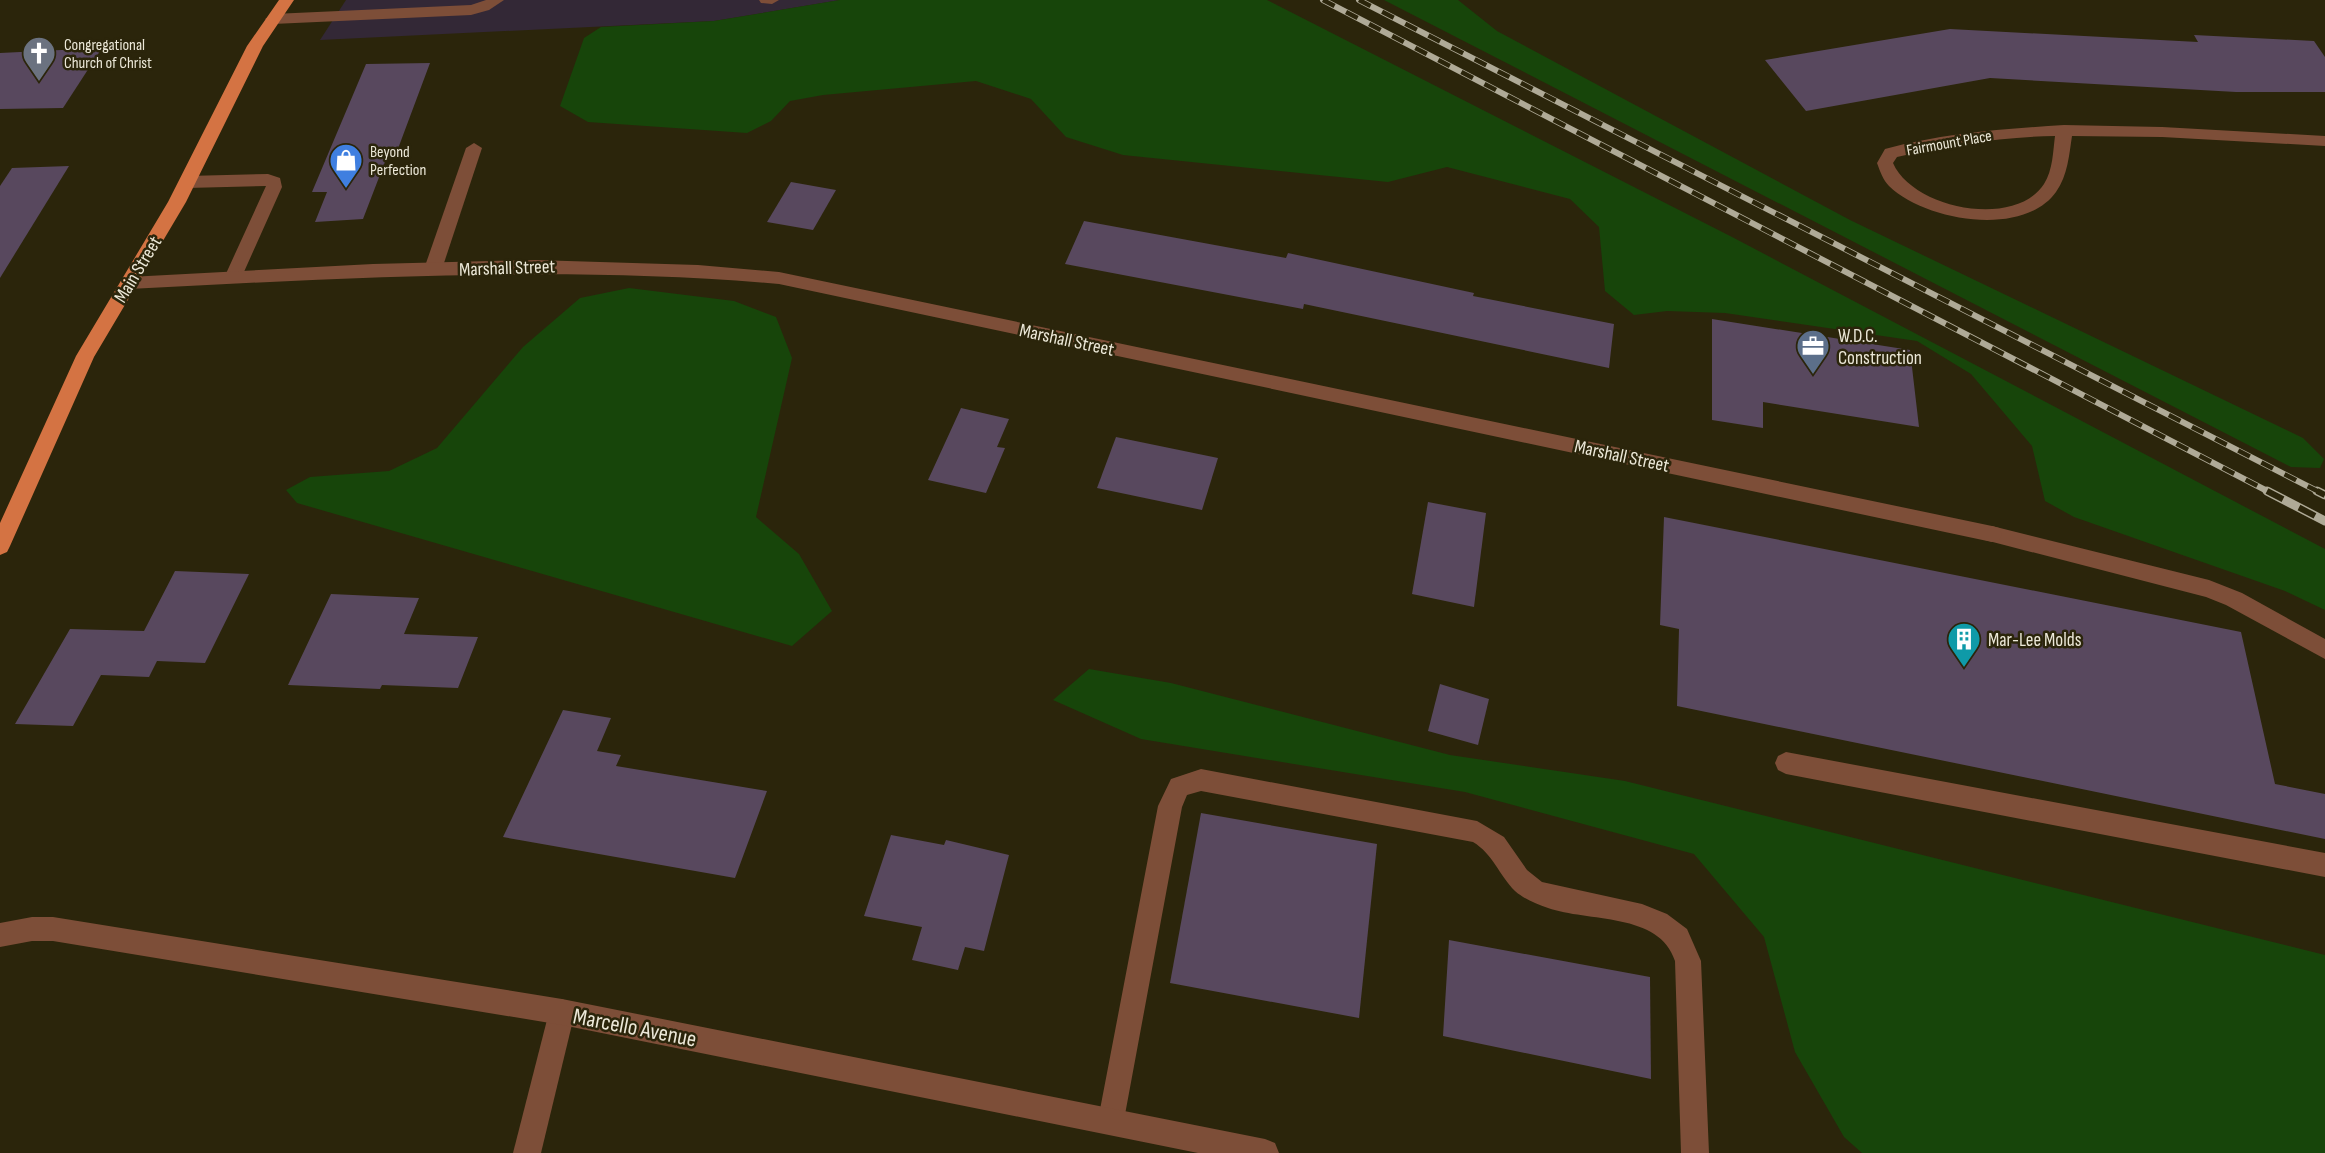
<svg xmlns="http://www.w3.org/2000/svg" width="2325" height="1153" font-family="'Sofia Sans Condensed',sans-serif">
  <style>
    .commercial { fill: #332836 }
    .green { fill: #17450a }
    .building { fill: #58485e }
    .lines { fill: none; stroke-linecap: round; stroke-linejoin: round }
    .lane { fill: #7d4e38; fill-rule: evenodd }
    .street { fill: #7d4e38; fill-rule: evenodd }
    .primary { fill: #d47343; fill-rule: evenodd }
    .rail-far1-casing { stroke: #afaa97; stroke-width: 6 }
    .rail-casing { stroke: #afaa97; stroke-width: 9 }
    .rail-far1 { stroke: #2b250b; stroke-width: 4.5; stroke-dasharray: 13; stroke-linecap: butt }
    .rail { stroke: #2b250b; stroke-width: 6; stroke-dasharray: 18; stroke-linecap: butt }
    .labels { text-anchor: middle; stroke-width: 5; stroke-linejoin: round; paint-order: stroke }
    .far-poi-label { font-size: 16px; fill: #ece8d8; stroke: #2b250b; text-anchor: start }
    .far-street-label { font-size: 16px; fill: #ece8d8; stroke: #2b250b }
    .street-label { font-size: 19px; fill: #ece8d8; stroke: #2b250b }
    .poi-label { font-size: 19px; fill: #ece8d8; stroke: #2b250b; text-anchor: start }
    .near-street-label { font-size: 23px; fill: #ece8d8; stroke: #2b250b }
  </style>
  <rect width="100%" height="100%" fill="#2b250b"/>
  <path class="commercial" d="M 346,0 L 840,0 L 714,21 L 320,40 Z"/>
  <g class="green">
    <path d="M 840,0 L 1267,0 L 1734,238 L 2325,549 L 2325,610 L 2285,591 L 2074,517 L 2045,501 L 2032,446 L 1971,374 L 1917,341 L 1725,313 L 1667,311 L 1634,315 L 1605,291 L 1599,227 L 1570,199 L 1447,167 L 1388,182 L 1123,155 L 1066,137 L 1031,99 L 976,81 L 823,95 L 790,101 L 771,121 L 747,133 L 588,122 L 560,106 L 584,38 L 601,27 L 714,21 Z"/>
    <path d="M 1384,0 L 1458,0 L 1497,31 L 1850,220 L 2303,438 L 2324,459 L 2320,468 L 2291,467 Z"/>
    <path d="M 629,288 L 734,301 L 776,317 L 792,358 L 756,517 L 799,554 L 832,611 L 792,646 L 297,503 L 286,490 L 310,477 L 389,471 L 437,448 L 523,347 L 580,298 Z"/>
    <path d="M 1089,669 L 1171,683 L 1450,755 L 1625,781 L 2325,955 L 2325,1153 L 1862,1153 L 1844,1137 L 1795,1052 L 1764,937 L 1694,854 L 1465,792 L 1141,739 L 1053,700 Z"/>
  </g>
  <g class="building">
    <path d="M 1950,29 L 2198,42 L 2194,35 L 2314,41 L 2325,57 L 2325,92 L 2236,92 L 1990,78 L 1806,111 L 1765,60 Z"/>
    <path d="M 102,48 L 63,108 L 0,109 L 0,53 Z"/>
    <path d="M 430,63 L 396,154 L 388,154 L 363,219 L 315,222 L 327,192 L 312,192 L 366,64 Z"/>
    <path d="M 69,166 L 0,278 L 0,186 L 12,168 Z"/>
    <path d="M 791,182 L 836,190 L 813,230 L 767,222 Z"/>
    <path d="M 1084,221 L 1286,258 L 1288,253 L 1474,293 L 1473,296 L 1614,324 L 1609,368 L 1304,304 L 1303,309 L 1065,264 Z"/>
    <path d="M 1712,319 L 1910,350 L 1919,427 L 1763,402 L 1763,428 L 1712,420 Z"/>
    <path d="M 961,408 L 1009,419 L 997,447 L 1005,448 L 986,493 L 928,480 Z"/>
    <path d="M 1116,437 L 1218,458 L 1202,510 L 1097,488 Z"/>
    <path d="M 1428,502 L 1486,513 L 1474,607 L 1412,594 Z"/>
    <path d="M 1664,517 L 2241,632 L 2275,784 L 2325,794 L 2325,839 L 1677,706 L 1679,629 L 1660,625 Z"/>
    <path d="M 175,571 L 249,574 L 205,663 L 157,661 L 149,677 L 101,675 L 73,726 L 15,724 L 70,629 L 144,631 Z"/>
    <path d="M 331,594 L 419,598 L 404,634 L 478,637 L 458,688 L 382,685 L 380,689 L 288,685 Z"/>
    <path d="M 1440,684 L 1489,699 L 1478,745 L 1428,731 Z"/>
    <path d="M 563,710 L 611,718 L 597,751 L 621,755 L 616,766 L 767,791 L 735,878 L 503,837 Z"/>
    <path d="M 1201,813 L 1377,844 L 1359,1018 L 1170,983 Z"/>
    <path d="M 891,835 L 944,845 L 946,840 L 1009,855 L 984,951 L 965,947 L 958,970 L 912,960 L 922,927 L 864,916 Z"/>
    <path d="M 1449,940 L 1650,977 L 1651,1079 L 1443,1036 Z"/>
  </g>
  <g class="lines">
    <g class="lane">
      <path d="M 486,0 L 504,0 L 489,10 L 471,15 L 273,24 L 265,19 L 273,14 L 471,5 Z"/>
      <path d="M 759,0 L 779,0 L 772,4 L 761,3 Z"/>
      <path d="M 474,143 L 482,148 L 442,269 L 439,273 L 427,273 L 424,269 L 466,148 Z"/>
      <path d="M 268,174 L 280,178 L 282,187 L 239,283 L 227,283 L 224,278 L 266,186 L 187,188 L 179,182 L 187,176 Z"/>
      <path d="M 1992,526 L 2209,580 L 2242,593 L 2325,639 L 2325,659 L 2226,605 L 2206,597 L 1985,540 L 1982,534 L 1985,528 Z"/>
      <path d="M 1786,752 L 2325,853 L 2325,877 L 1786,774 L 1778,770 L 1775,763 L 1778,756 Z"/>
      <path d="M 1201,769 L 1477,821 L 1504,837 L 1527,870 L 1542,882 L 1642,904 L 1667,914 L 1687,929 L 1701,961 L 1709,1153 L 1681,1153 L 1675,961 C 1660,912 1587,922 1548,908 C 1536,904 1524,899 1515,891 C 1499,875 1493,854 1473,842 L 1201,791 L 1187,795 L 1182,807 L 1124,1120 L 1120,1129 L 1111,1133 L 1102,1129 L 1098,1120 L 1158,806 L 1171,779 Z"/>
      <path d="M 562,999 L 571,1003 L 575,1012 L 541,1153 L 513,1153 L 549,1012 L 553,1003 Z"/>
    </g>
    <g class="street">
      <path d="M 2064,125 L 2162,127 L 2325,136 L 2325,146 L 2162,137 L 2072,136 C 2069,155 2068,175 2056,192 C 2023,238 1925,221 1889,186 C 1883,180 1880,171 1877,163 L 1885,149 C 1944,133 2003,129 2064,125 ZM 2055,136 C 2053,151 2053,170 2044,184 C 2015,229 1913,209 1893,163 L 1897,157 C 1949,145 2001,137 2055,136 Z"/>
      <path d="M 535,260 L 698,265 L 779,272 L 1992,526 L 1999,528 L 2002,534 L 1999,540 L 1992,542 L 779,284 C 562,265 346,278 129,289 L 123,288 L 120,283 L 123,278 L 129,277 L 373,264 Z"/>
      <path d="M 32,917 L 53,917 L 562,999 L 1265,1139 L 1275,1143 L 1279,1153 L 1198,1153 L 562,1025 L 53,941 L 32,941 L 0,947 L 0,923 Z"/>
    </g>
    <path class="primary" d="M 279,0 L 294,0 L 263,46 L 186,202 L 94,357 L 10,546 L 7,552 L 0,555 L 0,523 L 76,356 L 168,202 L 247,46 Z"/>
    <defs>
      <g id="rail-far1">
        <path d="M 1323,0 L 2271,493"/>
        <path d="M 1359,0 L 2321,493"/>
      </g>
      <g id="rail">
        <path d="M 2267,491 L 2325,521"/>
        <path d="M 2317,491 L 2325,495"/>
      </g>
    </defs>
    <use href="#rail-far1" class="rail-far1-casing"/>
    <use href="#rail" class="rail-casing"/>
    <use href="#rail-far1" class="rail-far1"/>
    <use href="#rail" class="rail"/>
  </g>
  <defs>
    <symbol id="church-pin" viewBox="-11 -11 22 30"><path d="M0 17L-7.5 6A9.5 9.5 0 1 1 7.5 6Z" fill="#6b7280" stroke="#2b250b"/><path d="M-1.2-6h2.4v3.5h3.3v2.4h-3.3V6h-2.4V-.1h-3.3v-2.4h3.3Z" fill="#fff"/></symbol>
    <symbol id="shop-pin" viewBox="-11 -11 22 30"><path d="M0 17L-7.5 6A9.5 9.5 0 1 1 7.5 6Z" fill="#3f7fe0" stroke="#2b250b"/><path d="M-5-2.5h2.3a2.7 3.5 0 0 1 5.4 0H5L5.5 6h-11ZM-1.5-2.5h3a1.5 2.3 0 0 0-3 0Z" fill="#fff"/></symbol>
    <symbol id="office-pin" viewBox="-11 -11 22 30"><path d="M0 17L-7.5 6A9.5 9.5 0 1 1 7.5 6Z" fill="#5c6f8a" stroke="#2b250b"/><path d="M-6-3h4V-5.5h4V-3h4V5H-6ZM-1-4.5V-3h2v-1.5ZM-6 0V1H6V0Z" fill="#fff"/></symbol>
    <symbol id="building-pin" viewBox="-11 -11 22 30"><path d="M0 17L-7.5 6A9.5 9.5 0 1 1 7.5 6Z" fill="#0f9aa8" stroke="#2b250b"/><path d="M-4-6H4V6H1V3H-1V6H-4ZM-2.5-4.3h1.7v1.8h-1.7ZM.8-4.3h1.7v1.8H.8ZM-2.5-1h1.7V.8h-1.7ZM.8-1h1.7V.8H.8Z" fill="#fff"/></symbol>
  </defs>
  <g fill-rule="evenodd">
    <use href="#church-pin" x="20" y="34" width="38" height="52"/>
    <use href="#shop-pin" x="327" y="141" width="38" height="52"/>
    <use href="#office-pin" x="1794" y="327" width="38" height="52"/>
    <use href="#building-pin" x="1945" y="620" width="38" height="52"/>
  </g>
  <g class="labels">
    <g class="far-poi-label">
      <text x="64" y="50">Congregational<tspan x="64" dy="18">Church of Christ</tspan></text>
      <text x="370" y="157">Beyond<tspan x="370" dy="18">Perfection</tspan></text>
    </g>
    <g class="far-street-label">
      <text transform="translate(1949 142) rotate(-10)" y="6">Fairmount Place</text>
    </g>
    <g class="street-label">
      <text transform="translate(507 267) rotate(-2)" y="7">Marshall Street</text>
      <text transform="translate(137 269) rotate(-59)" y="7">Main Street</text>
      <text transform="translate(1067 339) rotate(12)" y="7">Marshall Street</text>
      <text transform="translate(1622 455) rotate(12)" y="7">Marshall Street</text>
    </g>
    <g class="poi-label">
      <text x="1838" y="342">W.D.C.<tspan x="1838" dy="22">Construction</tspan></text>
      <text x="1988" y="646">Mar-Lee Molds</text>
    </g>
    <g class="near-street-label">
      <text transform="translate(635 1027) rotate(11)" y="8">Marcello Avenue</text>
    </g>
  </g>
</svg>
